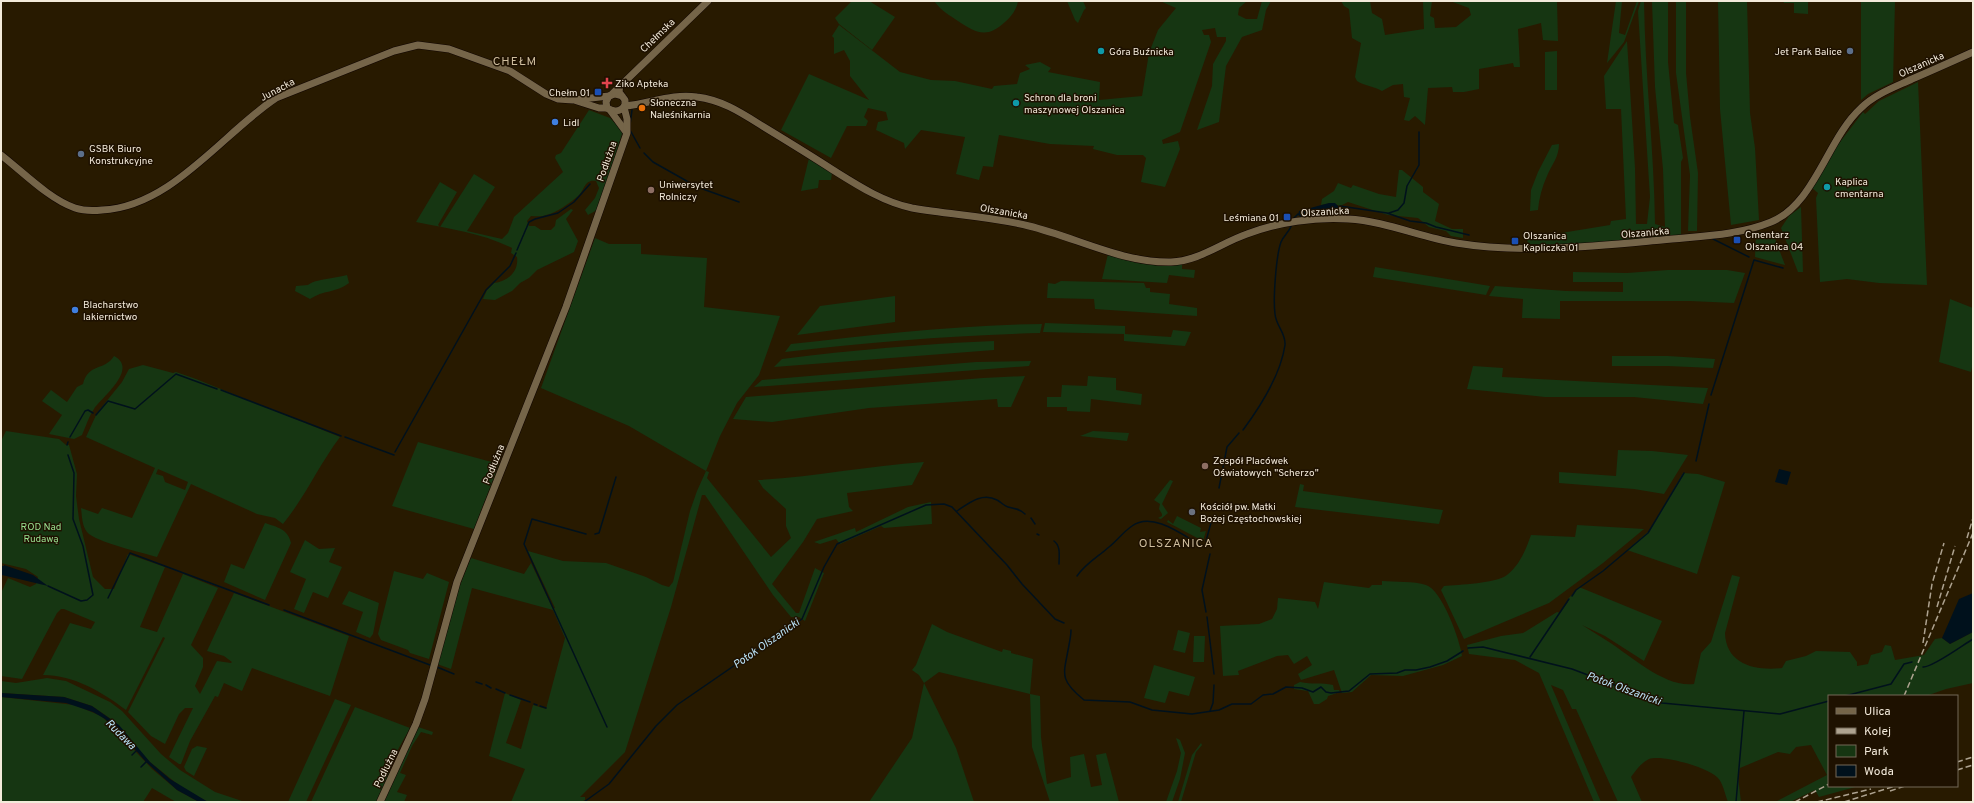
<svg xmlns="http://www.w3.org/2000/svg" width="1974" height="803" font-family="Overpass,sans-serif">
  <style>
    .green { fill: #163612; fill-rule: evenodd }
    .water { fill: #00111c }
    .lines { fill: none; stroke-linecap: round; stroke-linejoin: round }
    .stream { stroke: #00111c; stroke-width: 1.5 }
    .tertiary-casing { stroke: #100500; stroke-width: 8 }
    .tertiary { stroke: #756549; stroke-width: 7 }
    .rail { stroke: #aea390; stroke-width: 1.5; stroke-dasharray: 6 3; stroke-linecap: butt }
    .culture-dot { fill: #0f9aa8; stroke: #1e1100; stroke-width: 1.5 }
    .service-dot { fill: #5c6f8a; stroke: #1e1100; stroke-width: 1.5 }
    .health-dot { fill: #e0444e; stroke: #1e1100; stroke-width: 1.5 }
    .transit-dot { fill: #1a4fb4; stroke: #1e1100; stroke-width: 1.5 }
    .food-dot { fill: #e8710a; stroke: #1e1100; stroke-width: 1.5 }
    .shop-dot { fill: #3f7fe0; stroke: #1e1100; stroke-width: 1.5 }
    .education-dot { fill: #8d6e63; stroke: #1e1100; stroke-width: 1.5 }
    .worship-dot { fill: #6b7280; stroke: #1e1100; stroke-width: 1.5 }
    .labels { text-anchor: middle; stroke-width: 3; stroke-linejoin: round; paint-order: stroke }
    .street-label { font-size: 10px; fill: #f3eada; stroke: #1e1100 }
    .poi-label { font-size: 10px; fill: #f3eada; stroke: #1e1100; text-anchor: start }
    .park-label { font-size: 10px; fill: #98df8f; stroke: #1e1100 }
    .water-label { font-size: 11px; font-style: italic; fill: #bce5fa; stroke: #1e1100 }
    .quarter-label { font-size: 12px; letter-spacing: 1px; fill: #cebd9d; stroke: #1e1100 }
  </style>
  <rect width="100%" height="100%" fill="#281a00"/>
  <g class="green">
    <path d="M 852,1 L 869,1 L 895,17 L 872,50 L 839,24 L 835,18 Z"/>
    <path d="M 934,1 L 1018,1 C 1017,9 1011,17 1005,22 C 986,40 974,32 955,19 C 947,14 940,9 934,1 Z"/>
    <path d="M 1067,1 L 1083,1 L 1086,8 L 1084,10 L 1078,23 L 1075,20 Z"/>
    <path d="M 1160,1 L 1247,1 L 1239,8 L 1238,15 L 1246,19 L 1257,19 L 1262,1 L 1271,1 L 1266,10 L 1262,30 L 1242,37 L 1226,66 L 1219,122 L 1197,130 L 1212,86 L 1213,64 L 1226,41 L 1226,37 L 1217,37 L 1215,28 L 1202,30 L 1204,35 L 1209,35 L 1211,42 L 1180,132 L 1162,140 L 1163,144 L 1178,141 L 1180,149 L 1165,187 L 1141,182 L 1146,158 L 1143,155 L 1117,155 L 1093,149 L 1094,146 L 1050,144 L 999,135 L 993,167 L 983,166 L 979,180 L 956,174 L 965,137 L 921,130 L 905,149 L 904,143 L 876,130 L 878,122 L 888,120 L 886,112 L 868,108 L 864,117 L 868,121 L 866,126 L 847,126 L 831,158 L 781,130 L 809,74 L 869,100 L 850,76 L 850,61 L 844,50 L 834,54 L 834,38 L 832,36 L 839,25 L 900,72 L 931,80 L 955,81 L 992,89 L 994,86 L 1017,84 L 1020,73 L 1030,69 L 1025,65 L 1040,62 L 1051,68 L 1048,72 L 1100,82 L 1099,100 L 1142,96 L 1149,53 L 1158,30 L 1176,8 Z"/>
    <path d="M 1341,1 L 1370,1 L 1372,13 L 1382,19 L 1385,35 L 1424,29 L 1423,1 L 1432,1 L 1430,16 L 1434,18 L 1435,28 L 1456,27 L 1471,15 L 1469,8 L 1450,1 L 1557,1 L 1558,41 L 1543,40 L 1541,23 L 1518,29 L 1520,67 L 1514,67 L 1513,63 L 1479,69 L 1479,89 L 1464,92 L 1453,92 L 1452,87 L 1428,88 L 1425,125 L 1415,116 L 1409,121 L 1404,120 L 1410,98 L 1404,97 L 1403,84 L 1393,85 L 1382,91 C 1373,86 1365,86 1357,81 L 1355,77 L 1361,43 L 1352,38 L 1349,9 L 1344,6 Z"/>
    <path d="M 1616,1 L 1622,1 L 1619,33 L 1625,35 L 1637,1 L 1639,1 L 1624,42 L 1607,63 Z"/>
    <path d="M 1641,1 L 1644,1 C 1645,76 1654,150 1655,224 L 1665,227 L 1663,169 L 1655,87 L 1652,1 L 1668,1 L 1668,62 L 1674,123 L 1678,125 L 1683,158 L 1681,162 L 1681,236 L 1561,246 L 1528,244 L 1527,239 L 1539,235 L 1561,235 L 1561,233 L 1610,225 L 1611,221 L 1626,219 L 1621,109 L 1606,109 L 1604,76 L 1627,41 L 1635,168 L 1636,224 L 1647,224 L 1650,197 L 1638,11 Z"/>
    <path d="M 1676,1 L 1686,1 L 1686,73 L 1690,117 L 1698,173 L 1697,231 L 1688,231 L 1690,175 L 1676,73 Z"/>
    <path d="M 1718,1 L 1747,1 L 1750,113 L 1755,148 L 1759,220 L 1731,225 L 1720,109 Z"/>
    <path d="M 1783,1 L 1808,1 L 1808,14 L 1794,13 L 1794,3 L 1784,3 Z"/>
    <path d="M 1861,1 L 1895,1 L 1893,82 L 1868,94 L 1861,100 Z"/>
    <path d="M 1557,51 L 1557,90 L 1545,90 L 1545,52 Z"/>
    <path d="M 1918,82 L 1927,285 L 1879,283 L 1847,279 L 1820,282 L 1816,198 L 1818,193 L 1811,187 L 1834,150 L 1863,112 L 1865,114 L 1879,101 Z"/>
    <path d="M 589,110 L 610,118 L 623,131 L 597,210 L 588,215 L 585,210 L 595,198 L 599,188 L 596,181 C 584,179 585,190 578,196 C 570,203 556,213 546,215 C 542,217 536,216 531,216 L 527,221 L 529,226 L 535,226 L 541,230 L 551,230 L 555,226 L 556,220 L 571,209 L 573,210 L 566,219 L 578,241 L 574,252 L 537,270 L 529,278 L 520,283 L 512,291 L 495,300 L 483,299 L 487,290 L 494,283 C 507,282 519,272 517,257 L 511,253 L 512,248 C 482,233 450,229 416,222 L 440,182 L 457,192 L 438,225 L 440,227 L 474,174 L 495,187 L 467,231 L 502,239 L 508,233 L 514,217 L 563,172 L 555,158 L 556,155 L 561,153 Z"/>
    <path d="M 1559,144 C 1559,157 1552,164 1547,176 C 1542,187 1539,198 1538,210 L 1530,211 L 1531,190 L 1538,172 L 1552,145 Z"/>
    <path d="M 809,158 L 832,173 L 831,180 L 819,180 L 818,188 L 801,191 Z"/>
    <path d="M 1399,170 L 1402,170 L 1423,187 L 1423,192 L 1439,204 L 1435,221 L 1452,229 L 1463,229 L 1463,238 L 1451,236 L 1446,231 L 1429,227 L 1418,218 L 1388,215 L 1348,202 L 1340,206 L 1332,203 L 1321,205 L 1322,199 L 1334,191 L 1338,183 L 1351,188 L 1353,185 L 1379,194 L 1396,197 Z"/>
    <path d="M 1801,207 L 1803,272 L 1798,272 L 1781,228 L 1789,216 Z"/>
    <path d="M 1758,232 L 1767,232 L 1774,236 L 1785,265 L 1755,257 L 1756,234 Z"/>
    <path d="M 595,238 L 609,244 L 641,244 L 641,254 L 707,258 L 704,307 L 780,316 L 759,375 L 737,403 L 720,436 L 706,471 L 709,472 L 707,478 L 771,557 L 791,538 L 786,526 L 786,509 L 763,488 L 758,480 C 813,477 868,466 924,462 L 912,485 L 847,493 L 849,507 L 853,511 L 817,519 L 803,542 L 772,584 L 796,613 L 799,613 L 815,568 L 824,573 L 805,621 L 799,617 L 791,617 L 773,595 L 705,495 L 702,495 L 671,607 L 625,752 L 580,797 L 585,797 L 585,800 L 581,802 L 511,802 L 525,769 L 489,756 L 505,693 L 521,700 L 506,743 L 521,749 L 533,705 L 546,709 L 565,638 L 553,610 L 472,588 L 451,669 L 437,664 L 460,585 L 471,558 L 524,574 L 531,563 L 553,609 L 555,608 L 528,551 L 563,561 L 606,563 L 646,577 L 662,585 L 669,587 L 673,582 L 690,511 L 697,491 L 706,471 L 629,426 L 541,388 Z"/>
    <path d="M 1108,254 C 1131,260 1158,270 1182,264 L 1182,269 L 1195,270 L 1194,278 L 1169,275 L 1167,283 L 1102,279 Z"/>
    <path d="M 1375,267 L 1490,286 L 1486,295 L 1373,277 Z"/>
    <path d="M 1668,270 L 1727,270 L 1745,273 L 1734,303 L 1690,301 L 1560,301 L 1560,319 L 1522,318 L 1523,299 L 1489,296 L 1495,286 L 1566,291 L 1623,292 L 1623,282 L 1573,282 L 1573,272 L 1627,273 Z"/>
    <path d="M 347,275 L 349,283 C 336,293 323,290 310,299 L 295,291 L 296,286 L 308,285 C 315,279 337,278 347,275 Z"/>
    <path d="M 1061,281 L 1144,283 L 1146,288 L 1150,288 L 1150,292 L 1170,294 L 1169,304 L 1197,308 L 1197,316 L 1095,309 L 1094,299 L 1047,298 L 1048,283 L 1055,284 Z"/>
    <path d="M 895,296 L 895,322 L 797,335 L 820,306 Z"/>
    <path d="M 1950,299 L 1973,308 L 1973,362 L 1971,372 L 1939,362 Z"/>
    <path d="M 1045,323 L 1125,326 L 1125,334 L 1171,337 L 1173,330 L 1191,332 L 1185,346 L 1124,341 L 1124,334 L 1043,332 Z"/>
    <path d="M 1042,324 L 1040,333 C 955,335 870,342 785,352 L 791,344 C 874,335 957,325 1042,324 Z"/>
    <path d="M 994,341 L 994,350 L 774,367 L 782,359 C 852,350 923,344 994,341 Z"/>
    <path d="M 114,356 C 139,369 102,397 94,409 C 89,416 86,426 82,435 L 74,439 L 49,434 L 62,415 L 42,401 L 51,390 L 67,402 L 77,387 L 83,384 C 88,363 105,371 114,356 Z"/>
    <path d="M 1612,356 L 1668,356 L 1715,359 L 1713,368 L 1668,366 L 1612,366 Z"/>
    <path d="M 1031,361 L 1029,366 L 754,387 L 762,380 L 976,362 Z"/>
    <path d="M 143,365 L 173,373 L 176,372 L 196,379 L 340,437 C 319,465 305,497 283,524 L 275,518 L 257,514 L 191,484 L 157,557 C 144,553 95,542 87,532 C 82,526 82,516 81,508 L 98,514 L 102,508 L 132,518 L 155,468 L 86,437 L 97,413 L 122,382 L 129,369 ZM 158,469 L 188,482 L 185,490 L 165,482 L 163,476 L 156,474 Z"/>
    <path d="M 1473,366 L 1503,368 L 1502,377 L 1708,388 L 1703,404 L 1634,397 L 1545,397 L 1467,389 Z"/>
    <path d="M 1025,376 L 1011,407 L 998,407 L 997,399 L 869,408 L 772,422 L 733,419 L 746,397 L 983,378 Z"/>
    <path d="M 1088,376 L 1116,378 L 1116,390 L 1142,394 L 1141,405 L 1091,399 L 1090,412 L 1067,411 L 1067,407 L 1047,407 L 1047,397 L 1061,397 L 1062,385 L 1087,386 Z"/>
    <path d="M 6,431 L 59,439 L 66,445 L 69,445 L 77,474 L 76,496 L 79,519 L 93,577 L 105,589 L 114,589 L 128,554 L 165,567 L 140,627 L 157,632 L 183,574 L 218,588 L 191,645 L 203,658 L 203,667 L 195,686 L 200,694 L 217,661 L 231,663 L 232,662 L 224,656 L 207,651 L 234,593 L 349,636 L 330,696 L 252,668 L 242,691 L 224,683 L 218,697 L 215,696 L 190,741 L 181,764 L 179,764 L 169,757 L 193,708 L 185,708 L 179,714 L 165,744 L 151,736 L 128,712 L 165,638 L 163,637 L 126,710 C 102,692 74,675 43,675 L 70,623 L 91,629 L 95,622 L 64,609 L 61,609 L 57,613 L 22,679 L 1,676 L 1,593 L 8,578 L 30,587 L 36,584 L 38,577 L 26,569 L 1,563 L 1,441 Z"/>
    <path d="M 1093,431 L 1129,433 L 1127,441 L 1080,436 Z"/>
    <path d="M 418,442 L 499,464 L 474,529 L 392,506 Z"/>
    <path d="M 1618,450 L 1652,451 L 1688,455 L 1664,494 L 1634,489 L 1559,483 L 1559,472 L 1616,476 Z"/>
    <path d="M 1683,473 L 1698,474 L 1725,482 L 1697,574 L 1627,550 L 1649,531 Z"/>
    <path d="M 1170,480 L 1173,481 L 1162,504 L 1168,513 L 1161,519 L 1158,518 L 1162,516 L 1162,514 L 1159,509 L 1160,504 L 1154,500 Z"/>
    <path d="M 1300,484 L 1304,485 L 1303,491 L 1443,510 L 1439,524 L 1295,507 Z"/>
    <path d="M 931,502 L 932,524 L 884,528 L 881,526 L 840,544 L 836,539 L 820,544 L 814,542 L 855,528 L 856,532 L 908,507 Z"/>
    <path d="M 1177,516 L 1201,528 L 1200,532 L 1206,531 L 1203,541 L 1167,522 L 1168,520 L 1173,524 Z"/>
    <path d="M 265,523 C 277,527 288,529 291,543 L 265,600 L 224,582 L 231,564 L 244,569 Z"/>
    <path d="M 1577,525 L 1644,529 L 1603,563 L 1549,603 L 1464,639 L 1441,590 L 1444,586 C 1458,585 1497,583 1507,575 C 1520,565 1526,549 1531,535 L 1575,537 Z"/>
    <path d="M 305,540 L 319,549 L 335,548 L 329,562 L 342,567 L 328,598 L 313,592 L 304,613 L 294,609 L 306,579 L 290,572 Z"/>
    <path d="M 394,571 L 423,579 L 427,573 L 449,582 L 429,659 L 410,653 L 408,650 L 381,640 L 378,634 Z"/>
    <path d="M 1732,575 L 1740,577 L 1725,633 C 1726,665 1756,671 1782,668 L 1786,661 L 1806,656 L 1816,651 L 1850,652 L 1857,662 L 1857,666 L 1868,664 L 1871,655 L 1882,652 L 1885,645 L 1891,646 L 1895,660 L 1924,655 L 1935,639 L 1942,638 L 1950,644 L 1973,632 L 1973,683 L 1946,689 L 1926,696 L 1829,696 L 1829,786 L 1859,786 L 1819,797 L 1815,790 L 1790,802 L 1775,802 L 1827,775 L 1811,745 L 1796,747 L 1790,754 L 1778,752 L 1740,768 L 1738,776 L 1741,802 L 1728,802 C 1725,795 1723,782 1717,777 C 1706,767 1662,754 1649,759 C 1641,763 1636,770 1631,777 L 1642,802 L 1618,802 L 1576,709 L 1572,709 L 1563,690 L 1551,685 L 1601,802 L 1594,802 L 1539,673 L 1515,660 L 1469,654 L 1467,645 L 1501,636 L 1523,633 L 1557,612 L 1560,613 L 1568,602 L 1568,599 L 1579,587 L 1662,621 L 1644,661 L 1605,636 L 1582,625 C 1591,631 1600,636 1609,642 C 1632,657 1666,688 1694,684 L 1701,653 L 1711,642 Z"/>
    <path d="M 1382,581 C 1395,582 1414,581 1426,585 C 1442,590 1460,640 1462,656 L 1443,665 L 1403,676 L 1371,675 L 1352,692 L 1342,693 L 1334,670 L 1301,680 L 1298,674 L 1312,665 L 1307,656 L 1294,664 L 1288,655 L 1277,656 L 1238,671 L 1239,675 L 1223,676 L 1220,626 L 1259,624 L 1272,619 L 1277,609 L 1278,598 L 1315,602 L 1318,609 L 1324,582 L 1369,588 L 1372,585 L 1382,585 Z"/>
    <path d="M 349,591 L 379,603 L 373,634 L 370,638 L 356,632 L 363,612 L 342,604 Z"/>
    <path d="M 932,624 L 947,632 L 1002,652 L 1003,649 L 1011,651 L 1011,653 L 1033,659 L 1030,694 L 1040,696 L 1041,737 L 1047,784 L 1071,777 L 1070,757 L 1084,754 L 1091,787 L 1102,785 L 1096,755 L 1106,753 L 1119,802 L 1050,802 L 1032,747 L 1030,694 L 939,672 L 924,683 L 956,748 L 974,802 L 869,802 L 912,738 L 924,683 L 919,675 L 912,670 L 916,665 Z"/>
    <path d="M 1178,630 L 1190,633 L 1185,653 L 1173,650 Z"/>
    <path d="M 1194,636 L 1205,636 L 1204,662 L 1193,662 Z"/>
    <path d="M 1154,665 L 1195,677 L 1189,696 L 1169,691 L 1165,703 L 1144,698 Z"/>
    <path d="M 47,678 L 66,681 L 110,702 L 122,711 L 161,754 L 180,770 L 215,792 L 245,802 L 208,802 L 181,787 L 150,762 L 111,719 L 92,706 L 64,697 L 1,693 L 1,681 L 16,683 Z"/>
    <path d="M 1300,682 C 1312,685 1322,682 1333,685 L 1334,690 L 1339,690 L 1340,692 L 1328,696 L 1327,699 L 1319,704 L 1314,704 L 1308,691 L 1294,689 L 1294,685 Z"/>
    <path d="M 1,697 L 75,705 L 101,716 L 127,740 L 135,751 L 152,769 L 177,790 L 199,802 L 176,802 L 152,788 L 143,802 L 1,802 Z"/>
    <path d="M 335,699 L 351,705 L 306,802 L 288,802 Z"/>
    <path d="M 355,707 L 410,728 L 386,771 L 390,773 L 377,802 L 311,802 Z"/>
    <path d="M 418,727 L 433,732 L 432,735 L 421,732 L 412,746 L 400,773 L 406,775 L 397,792 L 407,795 L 404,802 L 383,802 Z"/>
    <path d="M 1176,738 L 1180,740 L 1185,753 L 1180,779 L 1172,802 L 1166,802 L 1177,771 L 1181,753 Z"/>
    <path d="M 1201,743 L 1202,745 L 1196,752 L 1181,802 L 1178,802 L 1192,755 Z"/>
    <path d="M 197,746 L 207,748 L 194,776 L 186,771 L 184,767 L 192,749 Z"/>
  </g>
  <g class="water">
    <path d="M 1329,203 L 1335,203 L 1339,207 L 1336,209 C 1325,206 1313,215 1301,217 L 1298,215 L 1299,211 Z"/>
    <path d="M 1779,469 L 1791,472 L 1787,485 L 1775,482 Z"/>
    <path d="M 4,565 L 33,575 L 48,586 L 2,575 L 1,566 L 4,566 Z"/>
    <path d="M 1973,593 L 1973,632 L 1950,644 L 1942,638 L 1959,599 Z"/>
    <path d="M 1,693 L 64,697 L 92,706 L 119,725 L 150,762 L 170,779 L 208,802 L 199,802 L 177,790 L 146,762 L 127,740 L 105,719 L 93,712 L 66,703 L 1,697 Z"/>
  </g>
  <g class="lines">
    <g class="stream">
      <path d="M 630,125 L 632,110"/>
      <path d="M 630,130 L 640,148"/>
      <path d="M 644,153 L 653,162 L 692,184"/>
      <path d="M 700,188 L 739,202"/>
      <path d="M 1340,206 L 1387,213 L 1410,221 L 1426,223 L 1436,227 L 1469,235"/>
      <path d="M 1389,213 L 1398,210 L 1404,203 L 1407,186 L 1419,165 L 1419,132"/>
      <path d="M 1294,218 L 1298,214"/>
      <path d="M 1713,239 L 1749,257"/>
      <path d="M 517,250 L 529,222 L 535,219 L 558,213 L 574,202 L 590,184"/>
      <path d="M 221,390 L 341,436"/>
      <path d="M 1711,395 L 1754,260 L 1783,268"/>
      <path d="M 96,415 L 108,401 L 135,409 L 176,374 L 217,389"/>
      <path d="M 1243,430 C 1260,407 1281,373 1285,345 C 1286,333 1276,326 1275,314 C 1273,299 1276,256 1281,242 C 1284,235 1290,231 1292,224"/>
      <path d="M 70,437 L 85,411 L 88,410 L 93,413"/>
      <path d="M 345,437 L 394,455"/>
      <path d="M 67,445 L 68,442"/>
      <path d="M 395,452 L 486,290 L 510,266 L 516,253"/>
      <path d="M 1696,461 L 1709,404"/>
      <path d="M 1219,488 L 1227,447 L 1239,433"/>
      <path d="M 957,511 C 969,503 982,492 997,500 C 1001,502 1004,506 1008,507 C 1015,509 1019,508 1025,514"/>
      <path d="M 1031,518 L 1035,524"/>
      <path d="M 586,534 L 532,519 L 524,544 L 607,727"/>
      <path d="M 595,534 L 599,533 L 616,477"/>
      <path d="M 1037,534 L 1039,535"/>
      <path d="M 1054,541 C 1061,546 1059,556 1059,564"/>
      <path d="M 1206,541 L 1212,519"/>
      <path d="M 1077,576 C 1086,563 1098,557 1109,547 C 1117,541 1123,532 1132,526 C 1153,511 1184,536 1202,546"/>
      <path d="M 48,586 L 81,601 L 87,600 L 93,595 L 83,546 L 73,519 L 74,473 L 68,455"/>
      <path d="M 1572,596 L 1576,590 L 1603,571 L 1648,533 L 1684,473"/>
      <path d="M 108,598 L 130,553 L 269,605"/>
      <path d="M 284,610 L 430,665"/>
      <path d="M 1206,612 L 1202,590 L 1210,554"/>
      <path d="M 1207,617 L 1214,674"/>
      <path d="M 1071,630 C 1071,635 1070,640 1069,645 C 1064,674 1058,679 1084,700 L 1130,702 L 1152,710 L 1192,714 L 1219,710 L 1232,704 L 1251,704 L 1263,695 L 1273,694 L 1286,687 L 1302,688 L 1313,692 L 1321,687 L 1326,692 L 1331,693 L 1349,691 L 1370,674 L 1397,673 L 1405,670 L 1416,670 L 1430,667 L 1447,661 L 1463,651"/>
      <path d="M 1468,648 L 1483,647 L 1572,669 L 1662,703 L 1780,714 L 1829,701"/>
      <path d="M 1530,657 L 1569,599"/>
      <path d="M 437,667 L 454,674"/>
      <path d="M 1923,667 C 1932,668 1963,645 1973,639"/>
      <path d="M 476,682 L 482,684"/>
      <path d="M 486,685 L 491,688"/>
      <path d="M 496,689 L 505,693"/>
      <path d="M 510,695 L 530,702"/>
      <path d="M 1845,696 L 1891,684 L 1904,664 L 1912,662"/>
      <path d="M 534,704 L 537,705"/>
      <path d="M 540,706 L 546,708"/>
      <path d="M 1210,711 L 1213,703 L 1214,685"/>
      <path d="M 132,755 L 136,751"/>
      <path d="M 141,767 L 147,761"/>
      <path d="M 584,802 L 609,784 L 656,726 L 677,705 L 802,619 L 824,567 L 837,544 L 926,505 L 944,504 L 952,507 L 1007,565 L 1022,584 L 1055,619 L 1064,623"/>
      <path d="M 1736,802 L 1744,711"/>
    </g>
    <defs>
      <g id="tertiary">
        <path d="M 620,84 L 619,92 L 625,100 L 625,106 C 620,112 613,112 607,108 L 606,102 L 609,96 L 615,94 L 622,96"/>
        <path d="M 611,95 L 708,1"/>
        <path d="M 577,101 L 599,108 L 607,108"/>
        <path d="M 625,106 C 649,104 672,93 697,97 C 723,100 743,114 764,127 C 787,141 810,155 833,170 C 857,185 883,202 912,208 C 951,215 990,216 1029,226 C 1075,237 1122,263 1171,262 C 1199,261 1221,243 1247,234 C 1278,222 1315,217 1348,219 C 1385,221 1420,237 1456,243 C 1523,254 1596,246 1662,240 C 1698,236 1737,236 1771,222 C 1815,204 1827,139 1861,108 C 1875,94 1895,87 1912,79 C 1933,70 1953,61 1973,52"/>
        <path d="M 610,110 L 626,132"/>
        <path d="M 1,155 C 23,172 49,199 75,208 C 84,211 93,211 102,210 C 171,207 222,134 276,98 L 394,51 L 418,45 L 449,49 L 510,71 L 546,94 L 558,99 L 573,100 L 609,96"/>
        <path d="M 380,802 L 416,724 L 425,699 L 457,582 L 566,307 L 627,133 L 627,119 L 624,107"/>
      </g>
    </defs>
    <use href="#tertiary" class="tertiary-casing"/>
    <use href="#tertiary" class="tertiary"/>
    <g class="rail">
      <path d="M 1967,538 L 1973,518"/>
      <path d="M 1937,607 L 1955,546"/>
      <path d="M 1923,643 L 1932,584 L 1944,543"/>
      <path d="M 1904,696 L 1973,533"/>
      <path d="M 1957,762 L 1973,757"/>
      <path d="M 1957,770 L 1973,765"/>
      <path d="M 1890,791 L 1905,786"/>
      <path d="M 1795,802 L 1829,784"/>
      <path d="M 1817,802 L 1871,789"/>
      <path d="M 1844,802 L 1895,786"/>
    </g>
  </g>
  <g class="culture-dot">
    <circle cx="1101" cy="51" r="4"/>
    <circle cx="1016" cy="103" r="4"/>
    <circle cx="1827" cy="187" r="4"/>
  </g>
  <g class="service-dot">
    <circle cx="1850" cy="51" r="4"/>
    <circle cx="81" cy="154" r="4"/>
  </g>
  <path class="health-dot" d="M605 77h4v4h4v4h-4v4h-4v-4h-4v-4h4z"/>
  <g class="transit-dot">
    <rect x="594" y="88" width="8" height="8" rx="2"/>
    <rect x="1283" y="213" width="8" height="8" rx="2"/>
    <rect x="1733" y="236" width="8" height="8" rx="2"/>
    <rect x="1511" y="237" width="8" height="8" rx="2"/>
  </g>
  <circle class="food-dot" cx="642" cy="108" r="4"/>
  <g class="shop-dot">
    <circle cx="555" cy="122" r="4"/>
    <circle cx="75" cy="310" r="4"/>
  </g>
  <g class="education-dot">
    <circle cx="651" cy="190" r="4"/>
    <circle cx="1205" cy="466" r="4"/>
  </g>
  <circle class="worship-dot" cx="1192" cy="512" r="4"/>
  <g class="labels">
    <g class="street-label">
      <text transform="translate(657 35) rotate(-44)" y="4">Chełmska</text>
      <text transform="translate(1921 64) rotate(-24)" y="4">Olszanicka</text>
      <text transform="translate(277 89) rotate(-28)" y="4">Junacka</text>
      <text transform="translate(606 161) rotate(-71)" y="4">Podłużna</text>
      <text transform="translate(1004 211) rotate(10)" y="4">Olszanicka</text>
      <text transform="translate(1325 211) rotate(-3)" y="4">Olszanicka</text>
      <text transform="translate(1645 232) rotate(-5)" y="4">Olszanicka</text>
      <text transform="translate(493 464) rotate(-68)" y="4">Podłużna</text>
      <text transform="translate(385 768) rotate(-64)" y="4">Podłużna</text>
    </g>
    <g class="poi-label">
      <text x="1109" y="55">Góra Buźnicka</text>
      <text x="1842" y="55" text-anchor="end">Jet Park Balice</text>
      <text x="615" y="87">Ziko Apteka</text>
      <text x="590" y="96" text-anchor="end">Chełm 01</text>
      <text x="1024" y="101">Schron dla broni<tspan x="1024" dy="12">maszynowej Olszanica</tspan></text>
      <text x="650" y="106">Słoneczna<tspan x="650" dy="12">Naleśnikarnia</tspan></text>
      <text x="563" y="126">Lidl</text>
      <text x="89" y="152">GSBK Biuro<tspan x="89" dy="12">Konstrukcyjne</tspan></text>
      <text x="1835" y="185">Kaplica<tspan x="1835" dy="12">cmentarna</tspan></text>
      <text x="659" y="188">Uniwersytet<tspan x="659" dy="12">Rolniczy</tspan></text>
      <text x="1279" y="221" text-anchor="end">Leśmiana 01</text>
      <text x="1745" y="238">Cmentarz<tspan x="1745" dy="12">Olszanica 04</tspan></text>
      <text x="1523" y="239">Olszanica<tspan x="1523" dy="12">Kapliczka 01</tspan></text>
      <text x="83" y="308">Blacharstwo<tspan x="83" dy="12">lakiernictwo</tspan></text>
      <text x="1213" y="464">Zespół Placówek<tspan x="1213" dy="12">Oświatowych "Scherzo"</tspan></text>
      <text x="1200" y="510">Kościół pw. Matki<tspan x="1200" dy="12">Bożej Częstochowskiej</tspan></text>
    </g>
    <g class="park-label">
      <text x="41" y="530">ROD Nad<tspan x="41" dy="12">Rudawą</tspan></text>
    </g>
    <g class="water-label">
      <text transform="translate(766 643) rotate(-35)" y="4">Potok Olszanicki</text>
      <text transform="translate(1624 688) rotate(20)" y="4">Potok Olszanicki</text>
      <text transform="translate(121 734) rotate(45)" y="4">Rudawa</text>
    </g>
    <g class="quarter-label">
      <text x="515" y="65">CHEŁM</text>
      <text x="1176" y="547">OLSZANICA</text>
    </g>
  </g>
  <rect width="1974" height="803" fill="none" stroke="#f3eada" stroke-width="4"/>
  <rect x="1828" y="695" width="130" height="92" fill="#1e1100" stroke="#736857"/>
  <rect x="1836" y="708" width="20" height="6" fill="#756549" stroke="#736857"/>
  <text x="1864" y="715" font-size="12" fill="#f3eada">Ulica</text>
  <rect x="1836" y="728" width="20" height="6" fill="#aea390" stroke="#736857"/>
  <text x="1864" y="735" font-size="12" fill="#f3eada">Kolej</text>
  <rect x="1836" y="745" width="20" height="12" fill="#163612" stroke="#736857"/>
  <text x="1864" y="755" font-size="12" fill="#f3eada">Park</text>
  <rect x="1836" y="765" width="20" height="12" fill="#00111c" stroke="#736857"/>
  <text x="1864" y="775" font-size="12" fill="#f3eada">Woda</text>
</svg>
